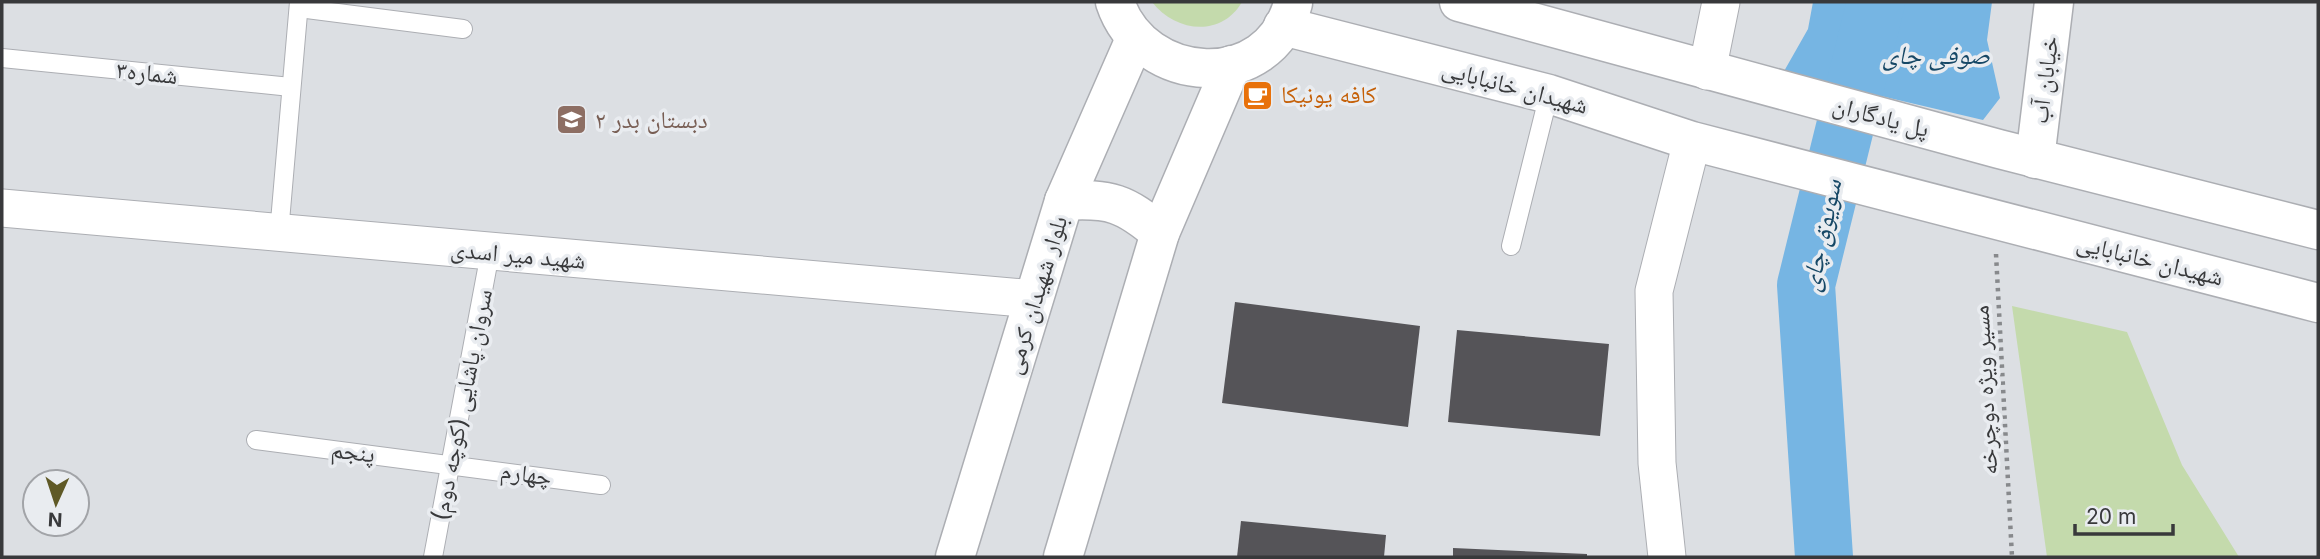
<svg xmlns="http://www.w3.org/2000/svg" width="2320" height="559" font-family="Inter,'Noto Naskh Arabic',sans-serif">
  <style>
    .green { fill: #c4daac }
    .water { fill: #76b5e3 }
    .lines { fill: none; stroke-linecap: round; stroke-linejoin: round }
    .river { stroke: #76b5e3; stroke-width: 58 }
    .building { fill: #555458 }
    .service-casing { stroke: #acaeb3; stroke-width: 20 }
    .minor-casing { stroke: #acaeb3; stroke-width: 39 }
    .tertiary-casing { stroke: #acaeb3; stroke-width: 41 }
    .secondary-casing { stroke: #acaeb3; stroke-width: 41 }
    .path { stroke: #87898c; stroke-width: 4.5; stroke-dasharray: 3.5 5; stroke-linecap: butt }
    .service { stroke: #fff; stroke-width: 18 }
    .minor { stroke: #fff; stroke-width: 37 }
    .tertiary { stroke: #fff; stroke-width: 38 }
    .secondary { stroke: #fff; stroke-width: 38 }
    .labels { text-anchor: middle; stroke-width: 7; stroke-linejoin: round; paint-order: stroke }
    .street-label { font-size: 24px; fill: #38393b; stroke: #e9ecf0 }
    .food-label { font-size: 24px; fill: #c56008; stroke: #e9ecf0; text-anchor: start }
    .education-label { font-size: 24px; fill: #785e54; stroke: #e9ecf0; text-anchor: start }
    .water-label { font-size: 26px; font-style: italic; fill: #174866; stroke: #e9ecf0 }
  </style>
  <rect width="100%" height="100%" fill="#dcdfe3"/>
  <g class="green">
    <path d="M 1152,2 L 1242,2 C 1221,38 1175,32 1152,2 Z"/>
    <path d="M 2012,306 L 2127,332 L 2182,465 L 2239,557 L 2047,557 Z"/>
  </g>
  <path class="water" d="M 1813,2 L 1992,2 L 1987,40 L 2000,98 L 1983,120 L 1783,73 L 1808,29 Z"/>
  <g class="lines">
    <path class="river" d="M 1824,557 L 1806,285 L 1876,2"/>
  </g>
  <g class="building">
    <path d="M 1235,302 L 1420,326 L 1408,427 L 1222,403 Z"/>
    <path d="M 1457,330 L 1609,344 L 1600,436 L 1448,422 Z"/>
    <path d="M 1241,521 L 1386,535 L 1384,557 L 1237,557 Z"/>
    <path d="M 1453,548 L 1587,554 L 1587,557 L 1453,557 Z"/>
  </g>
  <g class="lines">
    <defs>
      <g id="service">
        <path d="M 299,8 L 463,29"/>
        <path d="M 2,58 L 291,87"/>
        <path d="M 279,233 L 299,2"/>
        <path d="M 1511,246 L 1549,94"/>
        <path d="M 256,440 L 601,485"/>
        <path d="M 433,557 L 490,253"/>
      </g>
      <g id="minor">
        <path d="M 1707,71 L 1721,2"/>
        <path d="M 2,208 L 1034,299"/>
        <path d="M 1667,557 L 1657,463 L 1654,291 L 1692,141"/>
      </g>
      <path id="tertiary" d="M 2035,159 L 2054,2"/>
      <g id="secondary">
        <path d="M 1115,2 C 1143,86 1270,94 1293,3"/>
        <path d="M 1459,2 L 1999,149 L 2318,230"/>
        <path d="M 1283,26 L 1549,94 L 1692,141 L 2318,303"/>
        <path d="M 1064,201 C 1110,198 1125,203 1160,233"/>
        <path d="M 955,557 L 1064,201 L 1135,39"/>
        <path d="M 1063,557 L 1160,233 L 1232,65"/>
      </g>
    </defs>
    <use href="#service" class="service-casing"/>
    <use href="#minor" class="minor-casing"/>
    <use href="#tertiary" class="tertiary-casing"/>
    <use href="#secondary" class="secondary-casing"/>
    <path class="path" d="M 1996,254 L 2012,557"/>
    <use href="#service" class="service"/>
    <use href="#minor" class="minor"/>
    <use href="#tertiary" class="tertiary"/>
    <use href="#secondary" class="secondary"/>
  </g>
  <defs>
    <symbol id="cafe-square" viewBox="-11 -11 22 22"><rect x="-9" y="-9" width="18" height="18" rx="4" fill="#e8710a" stroke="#e9ecf0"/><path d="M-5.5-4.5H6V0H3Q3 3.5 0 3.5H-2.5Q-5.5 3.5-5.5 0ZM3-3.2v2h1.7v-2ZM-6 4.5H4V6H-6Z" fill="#fff"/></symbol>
    <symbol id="school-square" viewBox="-11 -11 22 22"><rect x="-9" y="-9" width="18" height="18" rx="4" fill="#8d6e63" stroke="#e9ecf0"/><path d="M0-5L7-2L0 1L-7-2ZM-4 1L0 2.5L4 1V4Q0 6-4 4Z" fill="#fff"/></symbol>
  </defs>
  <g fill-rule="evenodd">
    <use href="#cafe-square" x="1240" y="78" width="35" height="35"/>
    <use href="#school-square" x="554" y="102" width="35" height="35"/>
  </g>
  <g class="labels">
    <g class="street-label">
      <text transform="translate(147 73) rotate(6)" y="8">شماره۳</text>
      <text transform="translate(2045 80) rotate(-83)" y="8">خیابان آب</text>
      <text transform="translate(1515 87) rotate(15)" y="8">شهیدان خانبابایی</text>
      <text transform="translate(1881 117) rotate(15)" y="8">پل یادگاران</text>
      <text transform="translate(518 255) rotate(5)" y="8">شهید میر اسدی</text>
      <text transform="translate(2150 260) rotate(14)" y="8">شهیدان خانبابایی</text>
      <text transform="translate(1036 295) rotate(-73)" y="8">بلوار شهیدان کرمی</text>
      <text transform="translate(1985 390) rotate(-93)" y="8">مسیر ویژه دوچرخه</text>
      <text transform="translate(462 405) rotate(-79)" y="8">سروان پاشایی (کوچه دوم)</text>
      <text transform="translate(353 452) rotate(7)" y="8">پنجم</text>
      <text transform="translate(526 474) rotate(8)" y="8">چهارم</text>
    </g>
    <g class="food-label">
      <text x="1281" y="103">کافه یونیکا</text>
    </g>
    <g class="education-label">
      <text x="595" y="128">دبستان بدر ۲</text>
    </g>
    <g class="water-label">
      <text x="1936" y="64">صوفی چای</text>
      <text transform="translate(1821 235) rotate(-78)" y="9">سویوق چای</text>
    </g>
  </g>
  <rect width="2320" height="559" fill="none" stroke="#38393b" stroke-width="7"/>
  <g transform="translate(56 503) rotate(183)"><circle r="33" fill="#e9ecf0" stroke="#a2a4a8" stroke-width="2"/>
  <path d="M0-5L12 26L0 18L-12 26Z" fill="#5f5926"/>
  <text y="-10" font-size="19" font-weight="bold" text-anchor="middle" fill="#38393b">N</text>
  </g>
  <path d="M2075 524v10h98v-10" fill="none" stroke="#38393b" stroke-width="3.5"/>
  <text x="2086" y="524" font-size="21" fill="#38393b" stroke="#e9ecf0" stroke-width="5" paint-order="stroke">20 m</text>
</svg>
